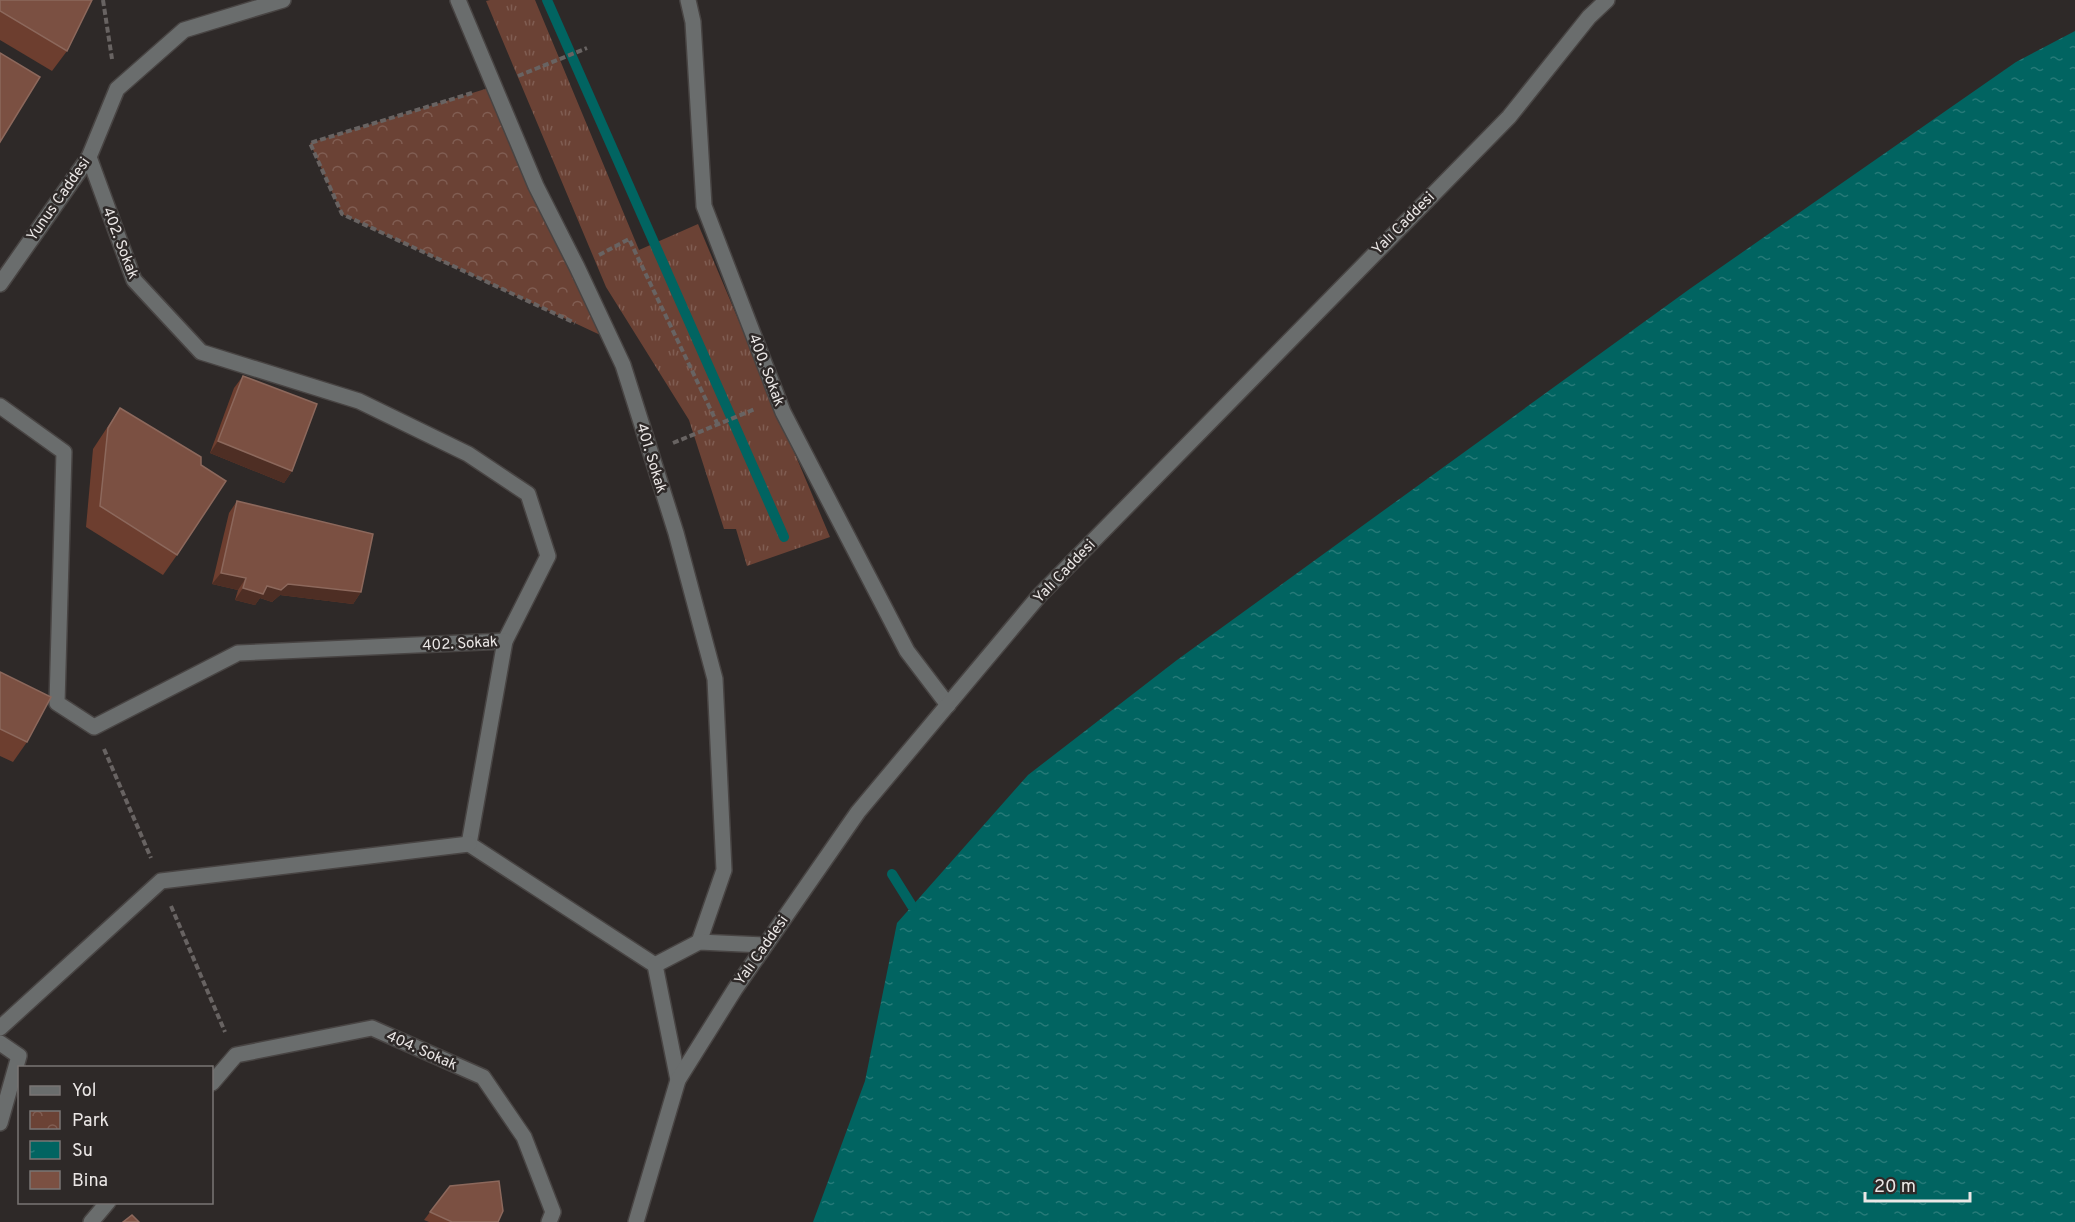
<svg xmlns="http://www.w3.org/2000/svg" width="2075" height="1222" font-family="Overpass,sans-serif">
  <style>
    .grass { fill: url(#grass-tufts) }
    .park { fill: url(#park-crowns) }
    .water { fill: url(#water-ripples) }
    .lines { fill: none; stroke-linecap: round; stroke-linejoin: round }
    .stream { stroke: #016461; stroke-width: 10 }
    .pedestrian-casing { stroke: #484443; stroke-width: 18 }
    .minor-casing { stroke: #484443; stroke-width: 18 }
    .path { stroke: #686362; stroke-width: 4; stroke-dasharray: 6 3; stroke-linecap: butt }
    .pedestrian { stroke: #6a6d6d; stroke-width: 15 }
    .minor { stroke: #6a6d6d; stroke-width: 15 }
    .wall { fill: #6d3e2f }
    .shaded-wall { fill: #4e2e24 }
    .building { fill: #7b5042; stroke: #8c685c; stroke-width: 1.5 }
    .labels { text-anchor: middle; stroke-width: 5; stroke-linejoin: round; paint-order: stroke }
    .street-label { font-size: 15px; fill: #ebe7e6; stroke: #2e2928 }
  </style>
  <defs>
    <pattern id="grass-tufts" width="24" height="20" patternUnits="userSpaceOnUse" patternTransform="scale(1.5)"><rect width="24" height="20" fill="#6b4235"/><path d="M3 7l-1-3M5 7V3M7 7l1-3M15 17l-1-3M17 17v-4M19 17l1-3" fill="none" stroke="#805d52"/></pattern>
    <pattern id="park-crowns" width="20" height="18" patternUnits="userSpaceOnUse" patternTransform="scale(1.5)"><rect width="20" height="18" fill="#6b4235"/><path d="M2 6a3 3 0 1 1 6 0M12 15a3 3 0 1 1 6 0" fill="none" stroke="#805d52"/></pattern>
    <pattern id="water-ripples" width="26" height="14" patternUnits="userSpaceOnUse" patternTransform="scale(1.5)"><rect width="26" height="14" fill="#016461"/><path d="M2 4q2-2 4 0t4 0M15 11q2-2 4 0t4 0" fill="none" stroke="#267a78"/></pattern>
  </defs>
  <rect width="100%" height="100%" fill="#2e2928"/>
  <path class="grass" d="M 490,0 L 535,0 L 639,250 L 698,224 L 830,537 L 747,566 L 736,529 L 724,529 L 689,420 L 606,287 L 486,1 Z"/>
  <path class="park" d="M 495,86 L 611,340 L 342,214 L 310,143 Z"/>
  <path class="water" d="M 2075,31 L 2075,1222 L 813,1222 L 865,1081 L 897,923 L 1028,775 L 1177,660 L 1691,288 L 2016,62 Z"/>
  <g class="lines">
    <g class="stream">
      <path d="M 547,0 L 784,537"/>
      <path d="M 892,874 L 912,906"/>
    </g>
    <defs>
      <g id="pedestrian">
        <path d="M 458,0 L 536,186 L 577,267 L 623,365 L 676,533 L 715,679 L 724,870 L 699,942"/>
        <path d="M 688,0 L 693,22 L 704,206 L 783,412 L 907,651 L 948,705"/>
      </g>
      <g id="minor">
        <path d="M 0,284 L 89,157 L 117,89 L 184,30 L 283,0"/>
        <path d="M 0,406 L 64,452 L 57,703 L 94,727 L 238,653 L 505,641 L 548,556 L 528,494 L 468,454 L 359,401 L 201,352 L 134,280 L 89,157"/>
        <path d="M 505,641 L 469,844 L 655,965"/>
        <path d="M 0,1028 L 161,881 L 469,844"/>
        <path d="M 0,1043 L 19,1056 L 0,1123"/>
        <path d="M 678,1080 L 655,965 L 699,942 L 764,945"/>
        <path d="M 212,1083 L 236,1055 L 372,1028 L 483,1077 L 524,1137 L 553,1212 L 549,1222"/>
        <path d="M 91,1222 L 108,1202"/>
        <path d="M 636,1222 L 678,1080 L 735,989 L 858,812 L 1039,596 L 1509,117 L 1589,17 L 1607,0"/>
      </g>
    </defs>
    <use href="#pedestrian" class="pedestrian-casing"/>
    <use href="#minor" class="minor-casing"/>
    <g class="path">
      <path d="M 103,0 L 112,59"/>
      <path d="M 518,76 L 587,48"/>
      <path d="M 472,93 L 310,143 L 342,214 L 575,323"/>
      <path d="M 599,255 L 629,239 L 718,425"/>
      <path d="M 673,443 L 755,409"/>
      <path d="M 104,749 L 151,858"/>
      <path d="M 171,906 L 225,1032"/>
    </g>
    <use href="#pedestrian" class="pedestrian"/>
    <use href="#minor" class="minor"/>
  </g>
  <g class="wall">
    <path d="M 0,0 L 67,51 L 52,71 L 0,40 Z"/>
    <path d="M 243,376 L 292,471 L 284,483 L 210,453 L 234,388 Z"/>
    <path d="M 120,408 L 177,555 L 163,575 L 86,527 L 93,449 Z"/>
    <path d="M 237,501 L 361,592 L 353,604 L 280,595 L 272,602 L 260,598 L 255,605 L 235,600 L 238,590 L 212,584 L 229,513 Z"/>
    <path d="M 0,672 L 27,742 L 13,762 L 0,756 Z"/>
    <path d="M 450,1186 L 498,1222 L 429,1222 L 424,1220 Z"/>
  </g>
  <g class="shaded-wall">
    <path d="M 218,441 L 292,471 L 284,483 L 210,453 Z"/>
    <path d="M 221,573 L 246,578 L 238,590 L 212,584 Z"/>
    <path d="M 288,584 L 361,592 L 353,604 L 280,595 L 272,602 L 260,598 L 255,605 L 235,600 L 243,588 Z"/>
  </g>
  <g class="building">
    <path d="M 0,0 L 92,0 L 67,51 L 0,11 Z"/>
    <path d="M 0,53 L 40,77 L 0,142 Z"/>
    <path d="M 243,376 L 317,404 L 292,471 L 218,441 Z"/>
    <path d="M 120,408 L 201,457 L 201,465 L 226,481 L 177,555 L 100,506 L 108,428 Z"/>
    <path d="M 237,501 L 373,534 L 361,592 L 288,584 L 281,590 L 267,586 L 263,594 L 243,588 L 246,578 L 221,573 Z"/>
    <path d="M 0,672 L 51,697 L 27,742 L 0,729 Z"/>
    <path d="M 499,1181 L 503,1211 L 498,1222 L 452,1222 L 430,1212 L 450,1186 Z"/>
    <path d="M 132,1215 L 139,1222 L 123,1222 Z"/>
  </g>
  <g class="labels">
    <g class="street-label">
      <text transform="translate(58 199) rotate(-55)" y="5">Yunus Caddesi</text>
      <text transform="translate(1403 223) rotate(-45)" y="5">Yalı Caddesi</text>
      <text transform="translate(121 243) rotate(69)" y="5">402. Sokak</text>
      <text transform="translate(767 370) rotate(69)" y="5">400. Sokak</text>
      <text transform="translate(652 458) rotate(73)" y="5">401. Sokak</text>
      <text transform="translate(1064 571) rotate(-46)" y="5">Yalı Caddesi</text>
      <text transform="translate(460 643) rotate(-3)" y="5">402. Sokak</text>
      <text transform="translate(761 950) rotate(-55)" y="5">Yalı Caddesi</text>
      <text transform="translate(422 1050) rotate(24)" y="5">404. Sokak</text>
    </g>
  </g>
  <rect x="18" y="1066" width="195" height="138" fill="#2e2928" stroke="#7a7574" stroke-width="1.5"/>
  <rect x="30" y="1086" width="30" height="9" fill="#6a6d6d" stroke="#7a7574" stroke-width="1.5"/>
  <text x="72" y="1096" font-size="18" fill="#ebe7e6">Yol</text>
  <rect x="30" y="1111" width="30" height="18" fill="url(#park-crowns)" stroke="#7a7574" stroke-width="1.5"/>
  <text x="72" y="1126" font-size="18" fill="#ebe7e6">Park</text>
  <rect x="30" y="1141" width="30" height="18" fill="url(#water-ripples)" stroke="#7a7574" stroke-width="1.5"/>
  <text x="72" y="1156" font-size="18" fill="#ebe7e6">Su</text>
  <rect x="30" y="1171" width="30" height="18" fill="#7b5042" stroke="#7a7574" stroke-width="1.5"/>
  <text x="72" y="1186" font-size="18" fill="#ebe7e6">Bina</text>
  <path d="M1865 1192v9h105v-9" fill="none" stroke="#ebe7e6" stroke-width="3"/>
  <text x="1874" y="1192" font-size="18" fill="#ebe7e6" stroke="#2e2928" stroke-width="4.5" paint-order="stroke">20 m</text>
</svg>
